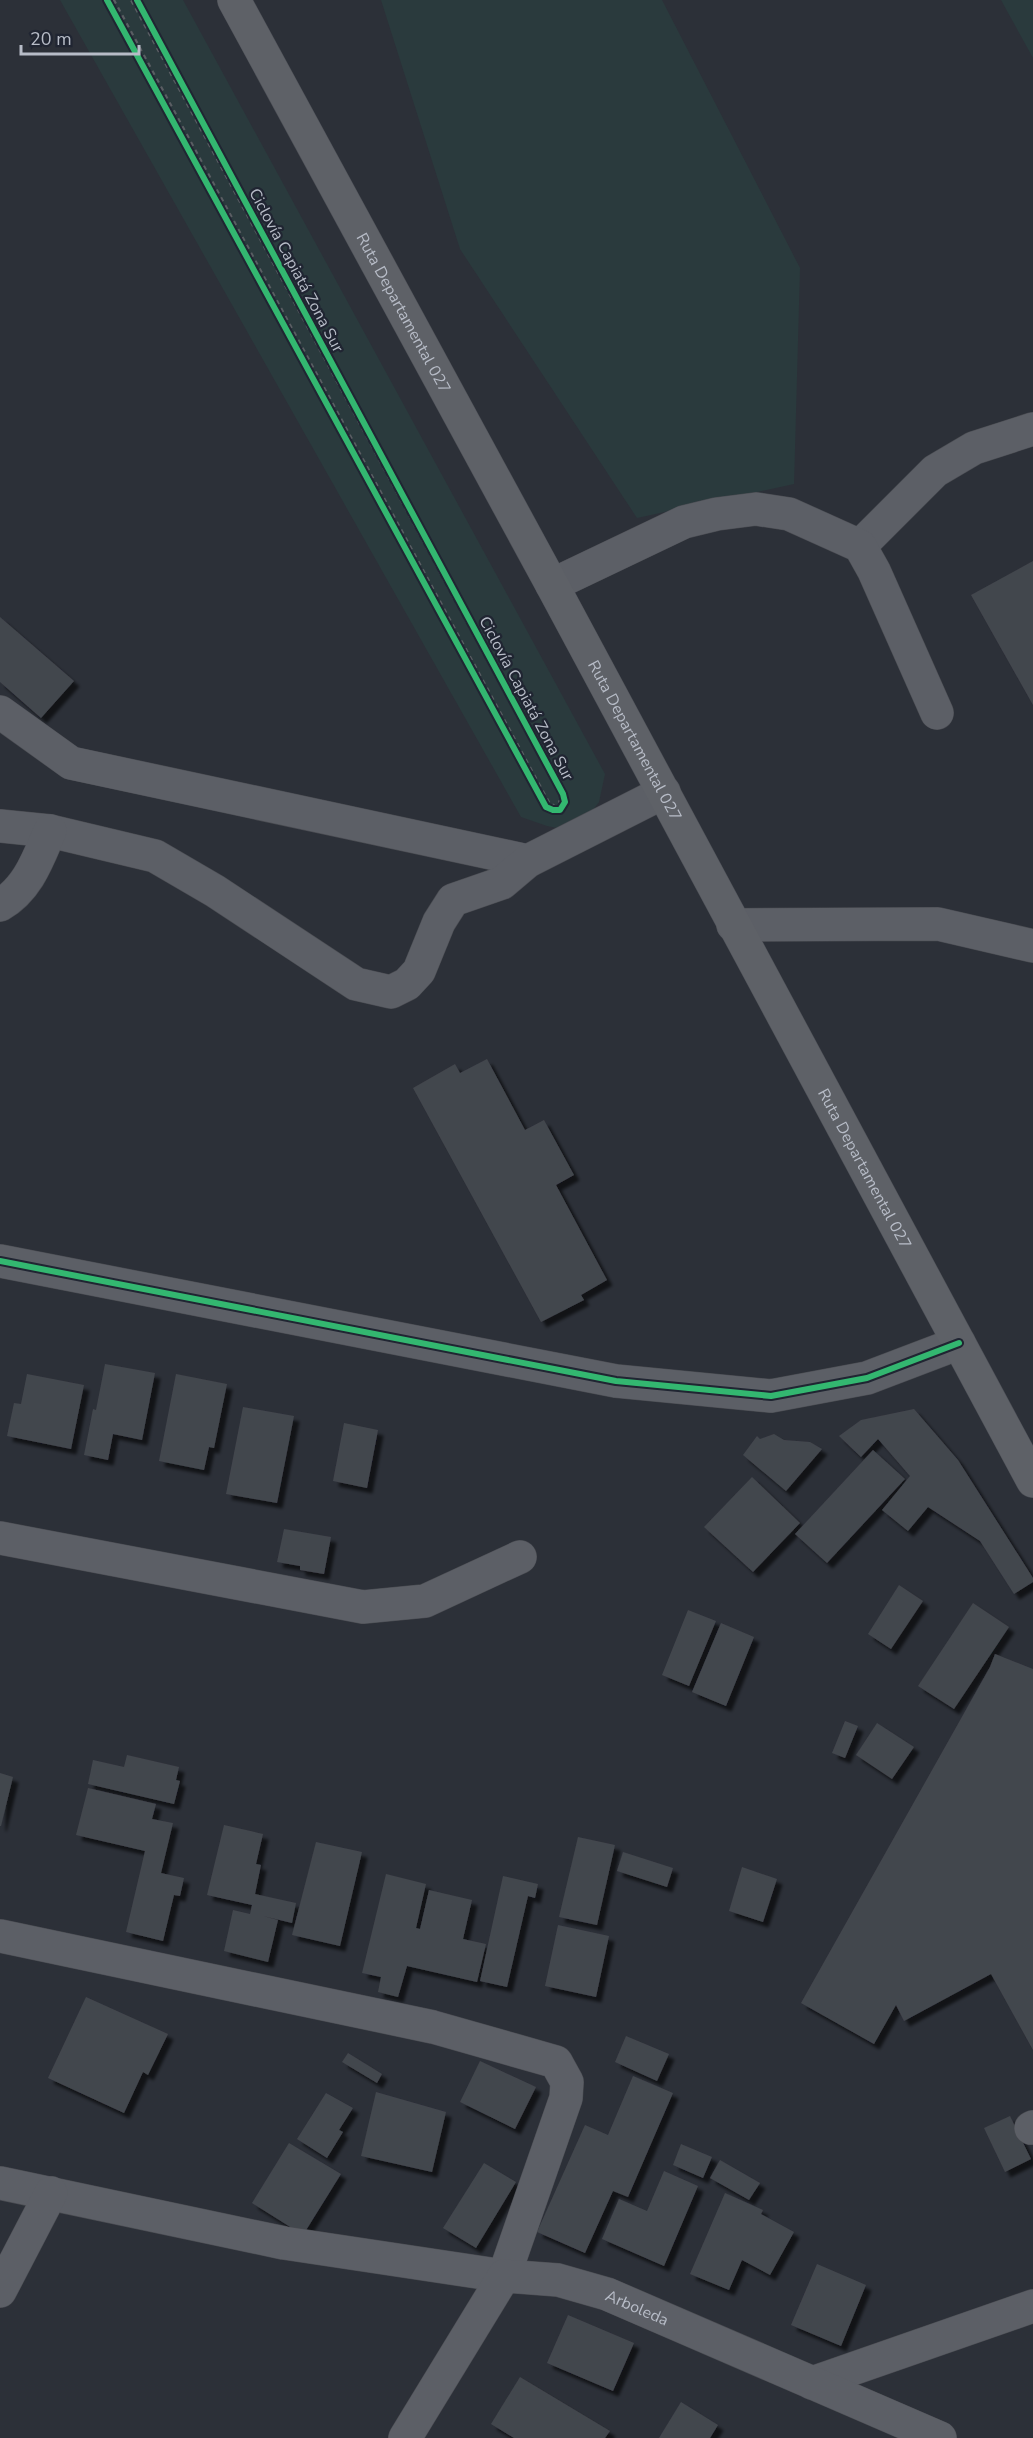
<svg xmlns="http://www.w3.org/2000/svg" width="1033" height="2438" font-family="'Nunito Sans',sans-serif">
  <style>
    .green { fill: #2a3a3d }
    .building { fill: #43464d; filter: url(#shadow) }
    .lines { fill: none; stroke-linecap: round; stroke-linejoin: round }
    .minor-casing { stroke: #4a4c52; stroke-width: 34 }
    .major-casing { stroke: #4a4d54; stroke-width: 34 }
    .path { stroke: #5a5e63; stroke-width: 4; stroke-dasharray: 4.5 4.5; stroke-linecap: butt }
    .minor { stroke: #5c5f66; stroke-width: 33 }
    .major { stroke: #5e6167; stroke-width: 33 }
    .cycleway-casing { stroke: #202532; stroke-width: 10 }
    .cycleway { stroke: #33b770; stroke-width: 6 }
    .labels { text-anchor: middle; stroke-width: 4.5; stroke-linejoin: round; paint-order: stroke }
    .street-label { font-size: 16px; fill: #b7bcc7; stroke: #202532 }
  </style>
  <defs>
    <filter id="shadow"><feDropShadow dx="5.5" dy="5.5" stdDeviation="1.5" flood-color="#0009"/></filter>
  </defs>
  <rect width="100%" height="100%" fill="#2c3038"/>
  <g class="green">
    <path d="M 60,0 L 183,0 L 605,774 L 599,802 L 589,815 L 562,829 L 547,826 L 521,817 Z"/>
    <path d="M 381,0 L 662,0 L 800,268 L 794,484 L 637,518 L 460,249 Z"/>
    <path d="M 1001,0 L 1033,0 L 1033,58 Z"/>
  </g>
  <g class="building">
    <path d="M 1033,561 L 1033,705 L 971,595 Z"/>
    <path d="M 0,617 L 74,681 L 41,718 L 0,682 Z"/>
    <path d="M 487,1059 L 525,1130 L 544,1120 L 574,1175 L 556,1185 L 607,1280 L 581,1295 L 584,1300 L 541,1322 L 413,1088 L 455,1064 L 460,1073 Z"/>
    <path d="M 105,1364 L 155,1373 L 142,1440 L 113,1434 L 108,1460 L 84,1455 L 93,1409 L 96,1410 Z"/>
    <path d="M 27,1374 L 84,1385 L 71,1449 L 7,1436 L 14,1403 L 21,1404 Z"/>
    <path d="M 176,1374 L 227,1384 L 214,1448 L 209,1447 L 204,1470 L 159,1461 Z"/>
    <path d="M 243,1407 L 294,1416 L 277,1503 L 226,1494 Z"/>
    <path d="M 914,1409 L 958,1460 L 1033,1578 L 1033,1582 L 1014,1594 L 980,1541 L 928,1507 L 908,1531 L 882,1510 L 910,1476 L 878,1439 L 861,1457 L 839,1436 L 861,1420 Z"/>
    <path d="M 344,1423 L 378,1430 L 367,1488 L 333,1481 Z"/>
    <path d="M 774,1434 L 784,1440 L 810,1442 L 822,1449 L 786,1491 L 743,1455 L 757,1436 L 760,1439 Z"/>
    <path d="M 873,1450 L 905,1479 L 827,1563 L 795,1534 Z"/>
    <path d="M 752,1477 L 800,1523 L 753,1572 L 704,1527 Z"/>
    <path d="M 284,1529 L 331,1537 L 324,1574 L 300,1570 L 300,1566 L 277,1562 Z"/>
    <path d="M 899,1585 L 923,1601 L 891,1649 L 868,1634 Z"/>
    <path d="M 973,1603 L 1009,1627 L 954,1709 L 918,1686 Z"/>
    <path d="M 688,1610 L 716,1621 L 689,1686 L 662,1675 Z"/>
    <path d="M 721,1623 L 754,1637 L 726,1706 L 692,1692 Z"/>
    <path d="M 995,1654 L 1033,1669 L 1033,2050 L 991,1974 L 904,2021 L 896,2005 L 874,2044 L 801,2003 L 990,1667 Z"/>
    <path d="M 845,1721 L 858,1726 L 845,1758 L 832,1753 Z"/>
    <path d="M 877,1723 L 914,1747 L 892,1779 L 856,1755 Z"/>
    <path d="M 127,1755 L 179,1767 L 176,1780 L 180,1781 L 174,1804 L 88,1784 L 93,1760 L 124,1767 Z"/>
    <path d="M 0,1773 L 13,1777 L 1,1826 L 0,1826 Z"/>
    <path d="M 88,1788 L 156,1804 L 152,1819 L 173,1823 L 161,1873 L 184,1878 L 180,1896 L 174,1895 L 163,1941 L 126,1932 L 145,1851 L 76,1835 Z"/>
    <path d="M 224,1825 L 263,1834 L 256,1864 L 261,1865 L 255,1894 L 296,1903 L 292,1923 L 263,1916 L 278,1920 L 268,1962 L 224,1951 L 233,1910 L 250,1914 L 252,1905 L 207,1895 Z"/>
    <path d="M 578,1837 L 615,1845 L 597,1925 L 559,1917 Z"/>
    <path d="M 316,1842 L 362,1852 L 340,1946 L 292,1935 Z"/>
    <path d="M 623,1852 L 673,1868 L 667,1887 L 617,1871 Z"/>
    <path d="M 742,1867 L 777,1879 L 763,1922 L 729,1911 Z"/>
    <path d="M 386,1874 L 426,1884 L 416,1928 L 420,1929 L 429,1890 L 472,1900 L 463,1939 L 486,1944 L 477,1982 L 407,1966 L 398,1997 L 378,1992 L 381,1977 L 362,1973 Z"/>
    <path d="M 503,1876 L 538,1884 L 535,1898 L 528,1896 L 507,1987 L 480,1981 Z"/>
    <path d="M 558,1925 L 609,1936 L 596,1997 L 545,1986 Z"/>
    <path d="M 86,1997 L 168,2034 L 148,2075 L 143,2072 L 124,2113 L 48,2078 Z"/>
    <path d="M 626,2036 L 669,2054 L 657,2081 L 615,2062 Z"/>
    <path d="M 348,2053 L 382,2074 L 377,2083 L 342,2062 Z"/>
    <path d="M 480,2061 L 536,2087 L 515,2129 L 460,2102 Z"/>
    <path d="M 633,2076 L 673,2093 L 628,2197 L 613,2191 L 585,2253 L 537,2232 L 585,2125 L 608,2135 Z"/>
    <path d="M 376,2092 L 446,2112 L 432,2172 L 361,2156 Z"/>
    <path d="M 326,2093 L 353,2108 L 339,2130 L 343,2132 L 327,2158 L 297,2139 Z"/>
    <path d="M 1010,2116 L 1031,2159 L 1005,2172 L 984,2128 Z"/>
    <path d="M 289,2143 L 341,2174 L 303,2235 L 252,2203 Z"/>
    <path d="M 681,2144 L 712,2157 L 703,2178 L 673,2165 Z"/>
    <path d="M 720,2160 L 760,2183 L 749,2200 L 710,2178 Z"/>
    <path d="M 484,2163 L 516,2182 L 476,2248 L 443,2228 Z"/>
    <path d="M 664,2171 L 698,2186 L 664,2266 L 602,2239 L 619,2199 L 647,2211 Z"/>
    <path d="M 725,2193 L 763,2210 L 761,2214 L 794,2232 L 770,2275 L 742,2260 L 729,2290 L 690,2274 Z"/>
    <path d="M 817,2264 L 866,2285 L 841,2346 L 791,2325 Z"/>
    <path d="M 568,2315 L 634,2343 L 613,2391 L 547,2363 Z"/>
    <path d="M 520,2377 L 610,2431 L 605,2438 L 514,2438 L 491,2424 Z"/>
    <path d="M 681,2402 L 718,2425 L 710,2438 L 659,2438 Z"/>
  </g>
  <g class="lines">
    <defs>
      <g id="minor">
        <path d="M 860,546 L 935,471 L 974,448 L 1033,429"/>
        <path d="M 552,585 L 684,522 L 717,514 L 756,509 L 789,514 L 860,546 L 874,571 L 937,713"/>
        <path d="M 0,712 L 71,763 L 528,861"/>
        <path d="M 0,826 L 50,831 L 155,856 L 215,891 L 356,984 L 391,992 L 407,984 L 419,971 L 439,922 L 453,900 L 502,883 L 528,861 L 664,792"/>
        <path d="M 0,905 C 28,889 38,859 50,831"/>
        <path d="M 733,925 L 938,924 L 1033,946"/>
        <path d="M 0,1261 L 616,1381 L 771,1396 L 867,1378 L 959,1343"/>
        <path d="M 0,1538 L 363,1607 L 425,1601 L 520,1557"/>
        <path d="M 0,1936 L 433,2027 L 556,2062 L 567,2082 L 566,2098 L 504,2276 L 284,2243 L 0,2183"/>
        <path d="M 1031,2128 L 1033,2127"/>
        <path d="M 0,2291 L 51,2193"/>
        <path d="M 812,2383 L 1033,2306"/>
        <path id="s1" d="M 405,2438 L 504,2276 L 558,2280 L 607,2294 L 940,2438"/>
      </g>
      <g id="major">
        <path id="s2" d="M 234,0 L 552,585 L 1033,1481"/>
      </g>
    </defs>
    <use href="#minor" class="minor-casing"/>
    <use href="#major" class="major-casing"/>
    <g class="path">
      <path d="M 113,0 L 549,804 L 554,806"/>
      <path d="M 132,0 L 561,795 L 560,803"/>
    </g>
    <use href="#minor" class="minor"/>
    <use href="#major" class="major"/>
    <defs>
      <g id="cycleway">
        <path d="M 107,0 L 546,807 L 553,810 L 560,810 L 565,802 L 563,794 L 137,0"/>
        <path d="M 0,1261 L 616,1381 L 771,1396 L 867,1378 L 959,1343"/>
      </g>
    </defs>
    <use href="#cycleway" class="cycleway-casing"/>
    <use href="#cycleway" class="cycleway"/>
  </g>
  <g class="labels">
    <g class="street-label">
      <text transform="translate(297 270) rotate(62)" y="6">Ciclovía Capiatá Zona Sur</text>
      <text dy="6" stroke="none"><textPath href="#s2" startOffset="356">Ruta Departamental 027</textPath></text>
      <text transform="translate(527 698) rotate(62)" y="6">Ciclovía Capiatá Zona Sur</text>
      <text dy="6" stroke="none"><textPath href="#s2" startOffset="842">Ruta Departamental 027</textPath></text>
      <text dy="6" stroke="none"><textPath href="#s2" startOffset="1328">Ruta Departamental 027</textPath></text>
      <text dy="6" stroke="none"><textPath href="#s1" startOffset="328">Arboleda</textPath></text>
    </g>
  </g>
  <path d="M21 45v9h118v-9" fill="none" stroke="#b7bcc7" stroke-width="3"/>
  <text x="30" y="45" font-size="18" fill="#b7bcc7" stroke="#202532" stroke-width="4.5" paint-order="stroke">20 m</text>
</svg>
